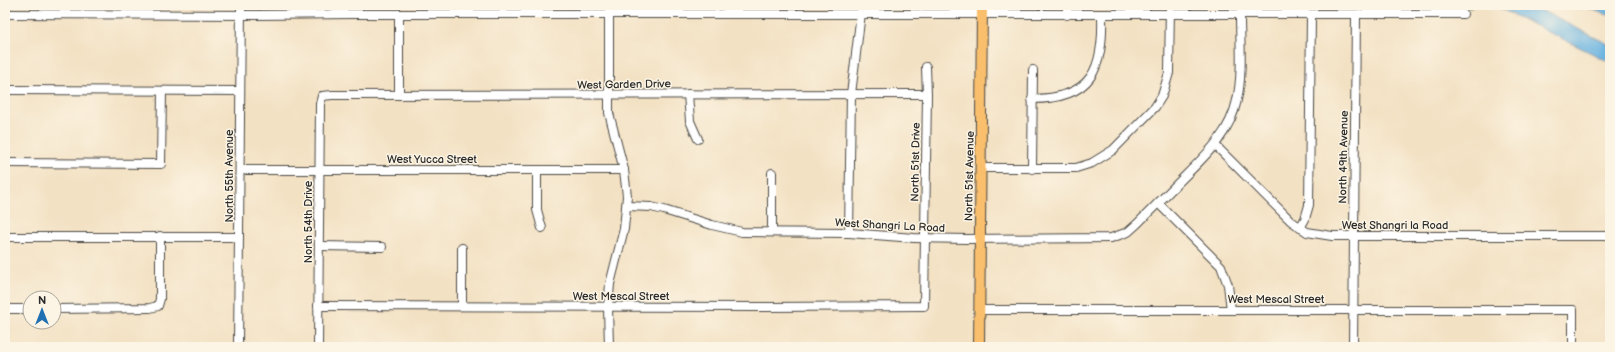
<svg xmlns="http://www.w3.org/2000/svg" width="1615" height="352" font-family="'Balsamiq Sans',sans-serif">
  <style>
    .park { fill: #80c783; stroke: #567957 }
    .water { fill: #69b3e1; stroke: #4a6f86 }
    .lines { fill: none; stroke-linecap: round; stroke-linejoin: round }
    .minor-casing { stroke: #494642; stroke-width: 10 }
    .major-casing { stroke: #494642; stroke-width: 12 }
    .minor { stroke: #fff; stroke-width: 8 }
    .major { stroke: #f9bf6d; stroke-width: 10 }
    .labels { text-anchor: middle; stroke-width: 3; stroke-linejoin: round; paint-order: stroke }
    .street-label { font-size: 11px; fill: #2b2b2b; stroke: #fcf5e5 }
  </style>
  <rect width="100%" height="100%" fill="#fcf5e5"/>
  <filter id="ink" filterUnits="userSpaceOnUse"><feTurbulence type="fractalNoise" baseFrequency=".025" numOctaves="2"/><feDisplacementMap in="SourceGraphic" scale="8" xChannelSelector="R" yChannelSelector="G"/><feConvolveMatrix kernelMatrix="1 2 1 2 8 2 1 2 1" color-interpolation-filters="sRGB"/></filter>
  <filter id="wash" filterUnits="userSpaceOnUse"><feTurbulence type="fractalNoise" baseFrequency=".012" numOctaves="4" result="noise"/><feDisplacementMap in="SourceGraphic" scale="16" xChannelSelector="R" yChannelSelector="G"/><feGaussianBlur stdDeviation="0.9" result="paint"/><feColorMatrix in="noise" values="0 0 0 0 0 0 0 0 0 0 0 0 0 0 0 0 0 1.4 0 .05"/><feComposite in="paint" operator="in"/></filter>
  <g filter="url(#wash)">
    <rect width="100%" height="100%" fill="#f3e1c3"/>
    <g class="park">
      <path d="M 489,5 L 601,5 L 596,8 L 489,7 Z"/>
      <path d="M 1237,5 L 1467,5 L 1472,8 L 1237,8 Z"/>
    </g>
    <g class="water">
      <path d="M 1493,5 L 1530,5 L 1610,45 L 1610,62 Z"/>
      <path d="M 1580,5 L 1610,5 L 1610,16 Z"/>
    </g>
  </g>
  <g filter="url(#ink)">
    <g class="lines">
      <defs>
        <g id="minor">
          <path d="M 5,14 L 255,15 L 353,14 L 1463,14"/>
          <path d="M 399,14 L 399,95"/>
          <path d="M 1067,15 L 1067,5"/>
          <path d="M 5,90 L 240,91"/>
          <path d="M 688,94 L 690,121 L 698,139"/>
          <path d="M 1032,99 C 1092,99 1104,69 1102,15"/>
          <path d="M 1215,145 L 1291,221 L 1307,232 L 1332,236 L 1610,236"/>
          <path d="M 5,163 L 161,164 L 162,91"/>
          <path d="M 981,168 L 1076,168 L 1092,163 L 1113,150 L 1155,107 L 1162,96 L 1169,73 L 1170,5"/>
          <path d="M 1032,169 L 1033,70"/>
          <path d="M 240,170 L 624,170"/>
          <path d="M 537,170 L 537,210 L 542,228"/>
          <path d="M 1158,203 L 1221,266 L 1228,285 L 1231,310"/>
          <path d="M 627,206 L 651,207 L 664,210 L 712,225 L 742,232 L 849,233 L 914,238 L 967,239 L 1111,238 L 1128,232 L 1137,224 C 1152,209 1167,194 1182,179 C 1205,156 1230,134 1237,100 C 1243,73 1240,43 1240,15"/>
          <path d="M 1300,228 L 1305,219 L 1309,205 L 1311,15"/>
          <path d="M 772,232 L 772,173"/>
          <path d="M 849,233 L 851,94 L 862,5"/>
          <path d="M 5,237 L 239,237"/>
          <path d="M 319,246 L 382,247"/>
          <path d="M 318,306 L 767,307 L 924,306 L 927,94 L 926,67"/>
          <path d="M 462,306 L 462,248"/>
          <path d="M 5,309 L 30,309"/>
          <path d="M 54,309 L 150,308 L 158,306 L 160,299 L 160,236"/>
          <path d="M 979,310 L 1573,310 L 1573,347"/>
          <path d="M 238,347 L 241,5"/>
          <path d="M 318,347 L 320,104 L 322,96 L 332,95 L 927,94"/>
          <path d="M 609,347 L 608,307 L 610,284 L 624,229 L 627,196 L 624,170 L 609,113 L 609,5"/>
          <path d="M 1353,347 L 1356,15"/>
        </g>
        <path id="major" d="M 979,347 L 982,5"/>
      </defs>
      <use href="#minor" class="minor-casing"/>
      <use href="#major" class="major-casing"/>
      <use href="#minor" class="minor"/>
      <use href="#major" class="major"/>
    </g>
  </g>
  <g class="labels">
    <g class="street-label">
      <text transform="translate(624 84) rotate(-1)" y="4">West Garden Drive</text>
      <text transform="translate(1343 157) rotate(-89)" y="4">North 49th Avenue</text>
      <text x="432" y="163">West Yucca Street</text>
      <text transform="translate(915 162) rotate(-89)" y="4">North 51st Drive</text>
      <text transform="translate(229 176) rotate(-90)" y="4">North 55th Avenue</text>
      <text transform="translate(969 176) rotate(-89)" y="4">North 51st Avenue</text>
      <text transform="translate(308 222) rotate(-90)" y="4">North 54th Drive</text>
      <text transform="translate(890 225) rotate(3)" y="4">West Shangri La Road</text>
      <text x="1395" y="229">West Shangri la Road</text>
      <text x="621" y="300">West Mescal Street</text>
      <text x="1276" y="303">West Mescal Street</text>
    </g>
  </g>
  <rect width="1615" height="352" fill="none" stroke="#fcf5e5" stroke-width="20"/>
  <g transform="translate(42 310)"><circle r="19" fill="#fcf5e5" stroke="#a8a49b"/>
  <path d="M0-3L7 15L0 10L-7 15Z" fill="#1f6fb2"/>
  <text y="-6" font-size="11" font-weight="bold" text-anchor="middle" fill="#2b2b2b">N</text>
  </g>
</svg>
